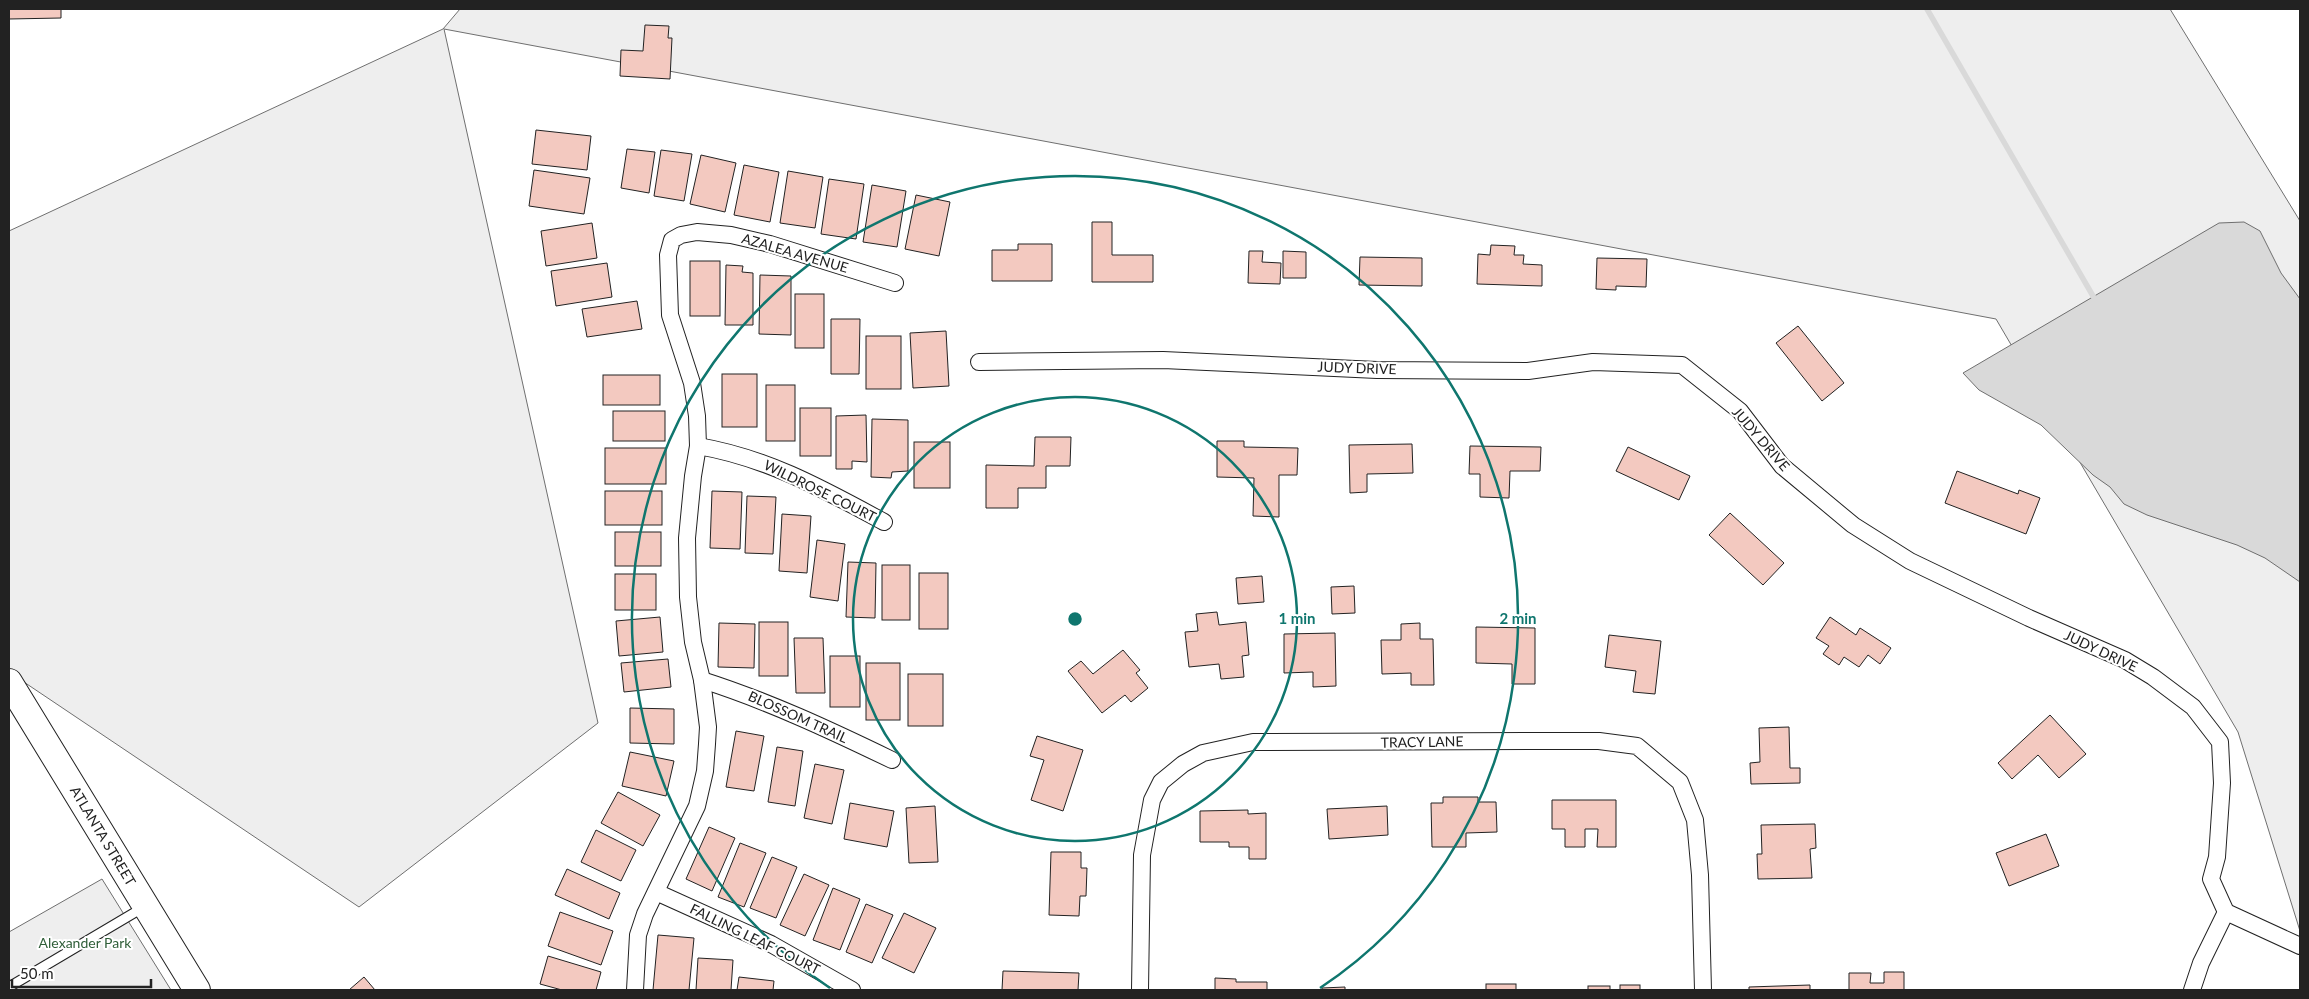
<svg xmlns="http://www.w3.org/2000/svg" width="2309" height="999" font-family="Lato,sans-serif">
  <style>
    .green { fill: #eee; stroke: #6f6f6f }
    .water { fill: #d9d9d9; stroke: #6f6f6f }
    .lines { fill: none; stroke-linecap: round; stroke-linejoin: round }
    .stream { stroke: #d9d9d9; stroke-width: 5.5 }
    .building { fill: #f3c9c0; stroke: #222 }
    .service-casing { stroke: #222; stroke-width: 11 }
    .minor-casing { stroke: #222; stroke-width: 18 }
    .primary-casing { stroke: #222; stroke-width: 28 }
    .service { stroke: #fff; stroke-width: 9 }
    .minor { stroke: #fff; stroke-width: 16 }
    .primary { stroke: #fff; stroke-width: 26 }
    .ring { fill: none; stroke: #0f766e; stroke-width: 2.5 }
    .labels { text-anchor: middle; stroke-width: 4; stroke-linejoin: round; paint-order: stroke }
    .street-label { font-size: 14px; fill: #222; stroke: #fff }
    .park-label { font-size: 14px; fill: #2f5e38; stroke: #fff }
    .centre { fill: #0f766e; stroke: #fff; stroke-width: 2.5 }
    .ring-label { font-size: 15px; text-anchor: middle; font-weight: bold; fill: #0f766e; stroke: #fff; stroke-width: 4; stroke-linejoin: round; paint-order: stroke }
  </style>
  <rect width="100%" height="100%" fill="#fff"/>
  <g class="green">
    <path d="M 460,9 L 2170,9 L 2300,221 L 2300,931 L 2238,732 L 1996,319 L 444,29 L 598,723 L 359,907 L 9,672 L 9,231 L 443,29 Z"/>
    <path d="M 102,879 L 171,990 L 9,990 L 9,932 Z"/>
  </g>
  <path class="water" d="M 2244,222 L 2260,231 L 2281,273 L 2300,299 L 2300,582 L 2265,558 L 2237,545 L 2147,515 L 2124,504 L 2110,487 L 2093,475 L 2041,425 L 1979,390 L 1963,373 L 2219,223 Z"/>
  <g class="lines">
    <path class="stream" d="M 1927,9 L 2093,296"/>
  </g>
  <g class="building">
    <path d="M 9,9 L 61,9 L 61,18 L 9,19 Z"/>
    <path d="M 645,25 L 669,26 L 668,38 L 672,38 L 670,79 L 620,76 L 621,50 L 643,51 Z"/>
    <path d="M 536,130 L 591,136 L 587,170 L 532,164 Z"/>
    <path d="M 627,149 L 655,152 L 649,193 L 621,188 Z"/>
    <path d="M 661,150 L 692,154 L 684,201 L 654,196 Z"/>
    <path d="M 701,155 L 736,163 L 725,212 L 690,204 Z"/>
    <path d="M 744,165 L 779,172 L 770,222 L 734,215 Z"/>
    <path d="M 534,170 L 590,178 L 584,214 L 529,206 Z"/>
    <path d="M 788,171 L 823,177 L 815,228 L 780,223 Z"/>
    <path d="M 829,179 L 864,184 L 856,239 L 821,234 Z"/>
    <path d="M 872,185 L 906,191 L 897,247 L 863,242 Z"/>
    <path d="M 916,195 L 950,202 L 939,256 L 905,249 Z"/>
    <path d="M 1092,222 L 1112,222 L 1112,255 L 1153,255 L 1153,282 L 1092,282 Z"/>
    <path d="M 592,223 L 597,258 L 546,266 L 541,231 Z"/>
    <path d="M 1018,244 L 1052,244 L 1052,281 L 992,281 L 992,250 L 1018,250 Z"/>
    <path d="M 1491,245 L 1515,246 L 1514,255 L 1524,255 L 1523,264 L 1542,265 L 1542,286 L 1477,284 L 1478,254 L 1490,255 Z"/>
    <path d="M 1249,251 L 1263,251 L 1262,262 L 1281,263 L 1280,284 L 1248,283 Z"/>
    <path d="M 1283,251 L 1306,252 L 1306,278 L 1283,278 Z"/>
    <path d="M 1360,257 L 1422,258 L 1422,286 L 1359,285 Z"/>
    <path d="M 1597,258 L 1647,259 L 1646,287 L 1616,286 L 1616,290 L 1596,289 Z"/>
    <rect x="690" y="261" width="30" height="55"/>
    <path d="M 607,263 L 612,297 L 556,306 L 551,271 Z"/>
    <path d="M 726,265 L 743,266 L 742,272 L 753,273 L 753,325 L 725,325 Z"/>
    <path d="M 760,275 L 791,276 L 791,335 L 759,334 Z"/>
    <rect x="795" y="294" width="29" height="54"/>
    <path d="M 637,301 L 642,329 L 587,337 L 582,309 Z"/>
    <path d="M 831,319 L 860,319 L 859,374 L 831,374 Z"/>
    <path d="M 1798,326 L 1844,383 L 1822,401 L 1776,343 Z"/>
    <path d="M 946,331 L 949,386 L 913,388 L 910,333 Z"/>
    <rect x="866" y="336" width="35" height="53"/>
    <rect x="722" y="374" width="35" height="53"/>
    <rect x="603" y="375" width="57" height="30"/>
    <rect x="766" y="385" width="29" height="56"/>
    <rect x="800" y="408" width="31" height="48"/>
    <rect x="613" y="411" width="52" height="30"/>
    <path d="M 866,415 L 867,462 L 852,461 L 852,469 L 836,469 L 836,416 Z"/>
    <path d="M 872,419 L 908,420 L 908,471 L 892,472 L 891,478 L 871,477 Z"/>
    <path d="M 1035,437 L 1071,437 L 1070,466 L 1046,466 L 1046,488 L 1018,488 L 1018,508 L 986,508 L 986,465 L 1034,466 Z"/>
    <path d="M 1217,441 L 1244,441 L 1244,447 L 1298,448 L 1297,475 L 1279,475 L 1279,517 L 1253,516 L 1254,478 L 1217,477 Z"/>
    <rect x="914" y="442" width="36" height="46"/>
    <path d="M 1412,444 L 1413,473 L 1367,474 L 1367,492 L 1350,493 L 1349,445 Z"/>
    <path d="M 1470,446 L 1541,447 L 1540,471 L 1510,471 L 1509,498 L 1480,497 L 1480,474 L 1469,474 Z"/>
    <path d="M 1628,447 L 1690,476 L 1679,500 L 1616,471 Z"/>
    <rect x="605" y="448" width="61" height="36"/>
    <path d="M 1957,471 L 2018,494 L 2019,490 L 2040,498 L 2026,534 L 1945,503 Z"/>
    <rect x="605" y="491" width="57" height="34"/>
    <path d="M 712,491 L 742,492 L 740,549 L 710,548 Z"/>
    <path d="M 747,496 L 776,497 L 773,554 L 745,553 Z"/>
    <path d="M 1730,513 L 1784,563 L 1763,585 L 1709,535 Z"/>
    <path d="M 782,514 L 811,516 L 807,573 L 779,571 Z"/>
    <rect x="615" y="532" width="46" height="34"/>
    <path d="M 817,540 L 845,544 L 838,601 L 810,597 Z"/>
    <path d="M 848,562 L 876,563 L 875,618 L 846,617 Z"/>
    <rect x="882" y="565" width="28" height="55"/>
    <rect x="919" y="573" width="29" height="56"/>
    <rect x="615" y="574" width="41" height="36"/>
    <path d="M 1262,576 L 1264,602 L 1238,604 L 1236,578 Z"/>
    <path d="M 1354,586 L 1355,613 L 1332,614 L 1331,587 Z"/>
    <path d="M 1217,612 L 1219,625 L 1246,622 L 1249,655 L 1242,656 L 1244,677 L 1221,679 L 1219,664 L 1189,667 L 1185,632 L 1198,631 L 1196,614 Z"/>
    <path d="M 660,617 L 663,652 L 619,656 L 616,621 Z"/>
    <path d="M 1830,617 L 1856,635 L 1860,628 L 1891,648 L 1880,664 L 1868,655 L 1859,667 L 1844,657 L 1839,665 L 1823,654 L 1829,646 L 1816,638 Z"/>
    <rect x="759" y="622" width="29" height="54"/>
    <path d="M 719,623 L 755,624 L 754,668 L 718,667 Z"/>
    <path d="M 1420,623 L 1420,639 L 1433,639 L 1434,685 L 1411,685 L 1411,673 L 1382,674 L 1381,640 L 1401,640 L 1401,624 Z"/>
    <path d="M 1476,627 L 1535,628 L 1535,684 L 1512,684 L 1512,664 L 1476,663 Z"/>
    <path d="M 1335,633 L 1336,686 L 1313,687 L 1313,672 L 1284,673 L 1284,634 Z"/>
    <path d="M 1609,635 L 1661,641 L 1655,694 L 1633,692 L 1636,671 L 1605,667 Z"/>
    <path d="M 794,638 L 823,638 L 825,693 L 796,693 Z"/>
    <path d="M 1123,650 L 1140,670 L 1136,673 L 1148,688 L 1131,702 L 1125,695 L 1102,713 L 1068,671 L 1081,661 L 1093,674 Z"/>
    <rect x="830" y="656" width="30" height="51"/>
    <path d="M 668,659 L 671,687 L 624,692 L 621,663 Z"/>
    <rect x="866" y="663" width="34" height="57"/>
    <rect x="908" y="674" width="35" height="52"/>
    <path d="M 630,708 L 674,709 L 674,744 L 630,743 Z"/>
    <path d="M 2050,715 L 2086,754 L 2059,778 L 2038,755 L 2012,779 L 1998,763 Z"/>
    <path d="M 1789,727 L 1790,768 L 1800,768 L 1800,783 L 1751,784 L 1750,763 L 1760,762 L 1759,728 Z"/>
    <path d="M 736,731 L 764,736 L 754,791 L 726,787 Z"/>
    <path d="M 1037,736 L 1083,750 L 1063,811 L 1031,800 L 1044,760 L 1030,756 Z"/>
    <path d="M 777,747 L 803,751 L 795,806 L 768,802 Z"/>
    <path d="M 630,752 L 674,761 L 666,796 L 622,786 Z"/>
    <path d="M 815,764 L 844,770 L 832,824 L 804,818 Z"/>
    <path d="M 618,792 L 660,815 L 643,846 L 601,823 Z"/>
    <path d="M 1443,797 L 1478,797 L 1478,802 L 1496,802 L 1497,832 L 1466,833 L 1466,847 L 1432,847 L 1431,803 L 1443,803 Z"/>
    <path d="M 1552,800 L 1616,800 L 1616,847 L 1597,847 L 1598,829 L 1585,829 L 1585,847 L 1565,847 L 1565,829 L 1552,829 Z"/>
    <path d="M 850,803 L 894,811 L 887,847 L 844,839 Z"/>
    <path d="M 935,806 L 938,862 L 909,863 L 906,808 Z"/>
    <path d="M 1387,806 L 1388,835 L 1329,839 L 1327,809 Z"/>
    <path d="M 1248,810 L 1248,814 L 1266,813 L 1266,859 L 1249,859 L 1249,847 L 1229,847 L 1229,842 L 1200,842 L 1200,811 Z"/>
    <path d="M 1815,824 L 1816,848 L 1810,849 L 1812,878 L 1758,879 L 1757,854 L 1762,854 L 1761,825 Z"/>
    <path d="M 709,827 L 735,838 L 712,891 L 686,879 Z"/>
    <path d="M 596,830 L 636,850 L 621,881 L 581,862 Z"/>
    <path d="M 2046,834 L 2059,866 L 2009,886 L 1996,853 Z"/>
    <path d="M 740,843 L 766,853 L 744,907 L 718,897 Z"/>
    <path d="M 1051,852 L 1081,852 L 1081,868 L 1087,868 L 1086,896 L 1080,896 L 1079,916 L 1049,915 Z"/>
    <path d="M 772,857 L 797,867 L 776,918 L 750,908 Z"/>
    <path d="M 567,869 L 620,893 L 609,919 L 555,895 Z"/>
    <path d="M 804,874 L 829,885 L 805,936 L 780,925 Z"/>
    <path d="M 833,888 L 860,899 L 840,950 L 813,940 Z"/>
    <path d="M 866,904 L 893,915 L 872,963 L 846,952 Z"/>
    <path d="M 560,912 L 613,931 L 601,965 L 548,946 Z"/>
    <path d="M 904,913 L 936,928 L 914,973 L 882,958 Z"/>
    <path d="M 658,935 L 694,938 L 689,990 L 653,990 Z"/>
    <path d="M 548,956 L 601,972 L 596,990 L 562,990 L 540,984 Z"/>
    <path d="M 698,958 L 733,960 L 731,990 L 696,990 Z"/>
    <path d="M 1003,971 L 1079,973 L 1078,990 L 1002,990 Z"/>
    <path d="M 1884,972 L 1904,972 L 1904,990 L 1849,990 L 1849,973 L 1871,973 L 1870,983 L 1884,983 Z"/>
    <path d="M 364,977 L 375,990 L 349,990 Z"/>
    <path d="M 739,977 L 774,981 L 773,990 L 737,990 Z"/>
    <path d="M 1215,978 L 1236,979 L 1236,982 L 1267,982 L 1267,990 L 1215,990 Z"/>
    <rect x="1486" y="984" width="30" height="6"/>
    <rect x="1620" y="985" width="20" height="5"/>
    <path d="M 1810,985 L 1810,990 L 1749,990 L 1749,987 Z"/>
    <rect x="1588" y="986" width="22" height="4"/>
    <path d="M 1345,987 L 1345,990 L 1322,990 L 1322,988 Z"/>
  </g>
  <g class="lines">
    <defs>
      <path id="service" d="M 9,987 L 144,907"/>
      <g id="minor">
        <path d="M 979,362 L 1163,360 L 1377,370 L 1528,371 L 1593,362 L 1682,365 L 1740,411 L 1782,466 L 1853,525 L 1910,561 L 2029,618 L 2125,660 L 2153,677 L 2193,707 L 2220,742 L 2222,783 L 2217,857 L 2211,879 L 2226,912 L 2300,946"/>
        <path d="M 698,446 C 768,458 823,489 884,522"/>
        <path d="M 702,680 C 768,701 830,730 892,760"/>
        <path d="M 656,892 L 771,944 L 852,990"/>
        <path d="M 635,990 L 638,935 L 645,914 L 697,806 L 705,771 L 707,744 L 708,727 L 702,680 L 693,642 L 688,597 L 687,538 L 693,476 L 698,446 L 697,416 L 692,383 L 670,315 L 668,255 L 672,240 L 681,235 L 697,232 L 731,235 L 770,244 L 895,283"/>
        <path d="M 1140,990 L 1142,855 L 1152,800 L 1161,782 L 1183,764 L 1203,753 L 1253,742 L 1545,741 L 1599,741 L 1637,746 L 1680,782 L 1695,820 L 1700,875 L 1703,990"/>
        <path d="M 2192,990 L 2201,963 L 2226,912"/>
      </g>
      <path id="primary" d="M 9,682 L 197,990"/>
    </defs>
    <use href="#service" class="service-casing"/>
    <use href="#minor" class="minor-casing"/>
    <use href="#primary" class="primary-casing"/>
    <use href="#service" class="service"/>
    <use href="#minor" class="minor"/>
    <use href="#primary" class="primary"/>
  </g>
  <g class="ring">
    <circle cx="1075" cy="619" r="222"/>
    <path d="M830 988A443 443 0 1 1 1320 988"/>
  </g>
  <g class="labels">
    <g class="street-label">
      <text transform="translate(795 253) rotate(16)" y="5">AZALEA AVENUE</text>
      <text transform="translate(1357 368) rotate(2)" y="5">JUDY DRIVE</text>
      <text transform="translate(1761 439) rotate(49)" y="5">JUDY DRIVE</text>
      <text transform="translate(820 491) rotate(26)" y="5">WILDROSE COURT</text>
      <text transform="translate(2101 651) rotate(25)" y="5">JUDY DRIVE</text>
      <text transform="translate(798 717) rotate(24)" y="5">BLOSSOM TRAIL</text>
      <text transform="translate(1422 742) rotate(-1)" y="5">TRACY LANE</text>
      <text transform="translate(103 836) rotate(59)" y="5">ATLANTA STREET</text>
      <text transform="translate(755 939) rotate(26)" y="5">FALLING LEAF COURT</text>
    </g>
    <g class="park-label">
      <text x="85" y="948">Alexander Park</text>
    </g>
  </g>
  <circle cx="1075" cy="619" r="8" class="centre"/>
  <g class="ring-label">
    <text x="1297" y="624">1 min</text>
    <text x="1518" y="624">2 min</text>
  </g>
  <rect width="2309" height="999" fill="none" stroke="#222222" stroke-width="20"/>
  <path d="M12 979v8h139v-8" fill="none" stroke="#222222" stroke-width="2.5"/>
  <text x="20" y="979" font-size="15" fill="#222222" stroke="#ffffff" stroke-width="4" paint-order="stroke">50 m</text>
</svg>
